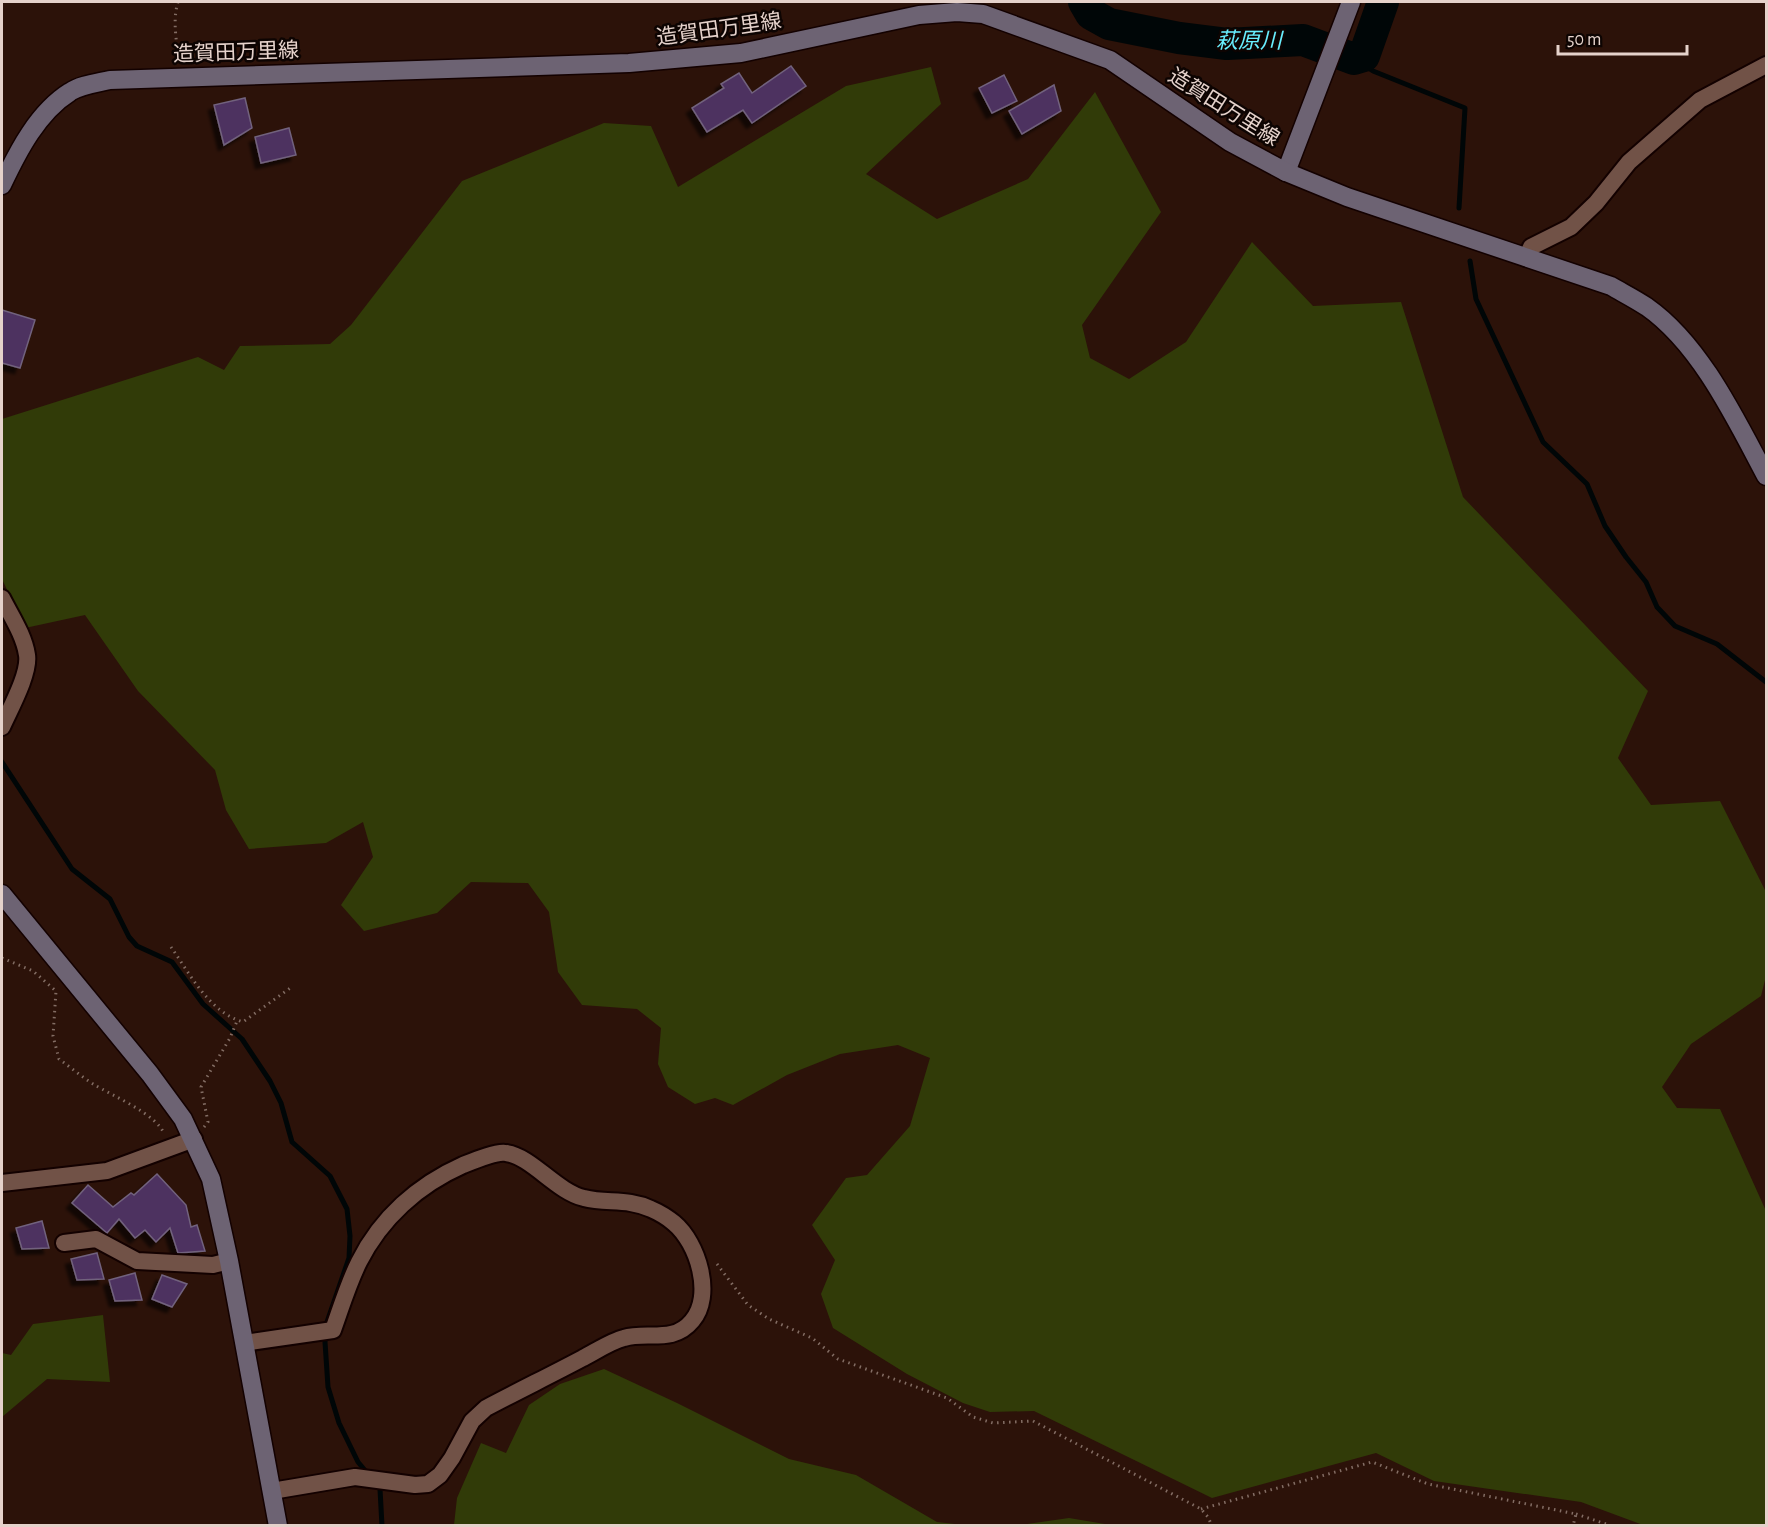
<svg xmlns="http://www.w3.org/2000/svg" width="1768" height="1527" font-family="'Alegreya Sans','Noto Sans JP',sans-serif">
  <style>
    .green { fill: #313b08 }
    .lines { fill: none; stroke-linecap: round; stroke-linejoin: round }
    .stream { stroke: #000607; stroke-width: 5 }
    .river { stroke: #000607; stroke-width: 32 }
    .building { fill: #4e3061; stroke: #71627d; stroke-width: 1.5; filter: url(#shadow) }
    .street-casing { stroke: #130100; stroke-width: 20 }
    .secondary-casing { stroke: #130100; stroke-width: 21 }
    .path { stroke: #836d64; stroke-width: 3; stroke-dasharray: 1.5 4.5; stroke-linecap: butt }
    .street { stroke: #715247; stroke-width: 16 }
    .secondary { stroke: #6d6373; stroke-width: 18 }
    .labels { text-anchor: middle; stroke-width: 5; stroke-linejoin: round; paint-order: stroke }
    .street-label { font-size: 21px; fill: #e5d2cb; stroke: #0d0402 }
    .water-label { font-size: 22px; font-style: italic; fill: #68eefe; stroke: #0d0402 }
  </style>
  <defs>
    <filter id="shadow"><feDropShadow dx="-5.5" dy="5.5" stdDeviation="1.5" flood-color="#0009"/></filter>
  </defs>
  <rect width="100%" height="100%" fill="#2c1209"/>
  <g class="green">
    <path d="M 931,67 L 941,104 L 866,174 L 937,219 L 1028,179 L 1095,92 L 1161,212 L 1082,325 L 1090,358 L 1129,379 L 1186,342 L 1252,242 L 1313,306 L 1401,302 L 1463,497 L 1648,691 L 1618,758 L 1651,805 L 1720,801 L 1766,892 L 1766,976 L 1761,996 L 1691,1044 L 1662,1087 L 1677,1108 L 1720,1109 L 1766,1211 L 1766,1525 L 1643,1525 L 1581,1502 L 1434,1481 L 1376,1453 L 1212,1498 L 1034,1411 L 990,1412 L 963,1403 L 907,1374 L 833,1328 L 821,1294 L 835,1260 L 812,1225 L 846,1178 L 867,1175 L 910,1126 L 930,1058 L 898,1045 L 840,1054 L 787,1075 L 733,1105 L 715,1098 L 695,1104 L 668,1087 L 658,1064 L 661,1028 L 637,1009 L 582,1005 L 558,972 L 549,912 L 528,883 L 471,882 L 437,913 L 364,931 L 341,905 L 373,857 L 363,822 L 326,843 L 249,849 L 226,810 L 215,770 L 138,691 L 85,615 L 25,628 L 2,579 L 2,419 L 198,357 L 224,370 L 240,346 L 330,344 L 351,325 L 462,181 L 604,123 L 651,126 L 678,187 L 846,86 Z"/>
    <path d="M 103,1315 L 110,1382 L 47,1379 L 2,1417 L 2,1353 L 11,1355 L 33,1324 Z"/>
    <path d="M 604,1369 L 677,1403 L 789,1459 L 856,1475 L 937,1522 L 964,1525 L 454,1525 L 457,1498 L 481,1443 L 506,1453 L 529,1405 L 560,1384 Z"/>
    <path d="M 1069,1518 L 1111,1525 L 1020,1525 Z"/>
  </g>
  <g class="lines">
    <g class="stream">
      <path d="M 1354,59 L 1373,71 L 1465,108 L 1459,208"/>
      <path d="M 1470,261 L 1476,299 L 1543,442 L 1587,484 L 1605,526 L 1626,557 L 1646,582 L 1657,607 L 1675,626 L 1717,644 L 1766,682"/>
      <path d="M 2,762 L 72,869 L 110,899 L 129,937 L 137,946 L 172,962 L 203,1004 L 242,1039 L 270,1081 L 281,1103 L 292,1142 L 330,1176 L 347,1209 L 350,1236 L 349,1258 L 327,1322 L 325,1342 L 328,1387 L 339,1423 L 358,1462 L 368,1474"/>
      <path d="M 375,1484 L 380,1489 L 382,1526"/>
    </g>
    <path class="river" d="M 1084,2 L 1091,14 L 1109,24 L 1179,38 L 1227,44 L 1303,40 L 1354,59 L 1364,56 L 1383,2"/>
  </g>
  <g class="building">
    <path d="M 791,66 L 806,86 L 752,123 L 743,110 L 707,132 L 692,108 L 724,88 L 721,84 L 739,73 L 752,93 Z"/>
    <path d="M 1004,75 L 1017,101 L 992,113 L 979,88 Z"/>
    <path d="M 1054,85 L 1061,111 L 1022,134 L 1009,111 Z"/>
    <path d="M 245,98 L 252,128 L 224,145 L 214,105 Z"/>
    <path d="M 289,128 L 296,155 L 261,163 L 255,137 Z"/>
    <path d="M 2,310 L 35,320 L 20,368 L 2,363 Z"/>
    <path d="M 157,1174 L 186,1205 L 191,1227 L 197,1225 L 205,1251 L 178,1253 L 170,1228 L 156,1242 L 145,1230 L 135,1238 L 119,1219 L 107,1233 L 72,1203 L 88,1185 L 113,1207 L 131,1193 L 134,1195 Z"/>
    <path d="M 42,1221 L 49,1248 L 22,1249 L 16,1228 Z"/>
    <path d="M 97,1253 L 104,1279 L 77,1280 L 71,1259 Z"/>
    <path d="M 135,1273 L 142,1300 L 115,1301 L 109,1280 Z"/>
    <path d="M 162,1275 L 187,1284 L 172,1307 L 152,1299 Z"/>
  </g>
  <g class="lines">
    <defs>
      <g id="street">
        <path d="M 1526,258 L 1531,247 L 1571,227 L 1596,203 L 1629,162 L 1700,100 L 1766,65"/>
        <path d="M 2,598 C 11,616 24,635 27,655 C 30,673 10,709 2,727"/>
        <path d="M 2,1183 L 107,1171 L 194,1139"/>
        <path d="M 64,1243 L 96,1239 L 137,1261 L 213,1265 L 229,1261"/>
        <path d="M 244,1343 L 333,1330 C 341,1308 348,1284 359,1262 C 381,1218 418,1185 463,1165 C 473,1161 497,1151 506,1153 C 531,1156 557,1192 584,1198 C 607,1204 627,1198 651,1209 C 658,1212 668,1218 674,1223 C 698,1243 714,1296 692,1321 C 673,1344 647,1331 624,1338 C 611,1341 595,1352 583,1358 C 551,1375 518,1391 486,1408 L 472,1421 L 452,1458 L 440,1475 L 428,1484 L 415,1485 L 355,1477 L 272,1491"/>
      </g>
      <g id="secondary">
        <path d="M 1286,172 L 1351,2"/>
        <path d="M 2,185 C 18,151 38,112 70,92 C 80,85 97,83 110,80 L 629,63 L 741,53 L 919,15 L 957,12 L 983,14 L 1110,60 L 1230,142 L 1286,172 L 1347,197 L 1611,286 C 1623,293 1635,299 1647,307 C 1701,345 1736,420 1766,476"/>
        <path d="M 2,894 L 150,1074 L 183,1119 L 211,1179 L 229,1261 L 278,1526"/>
      </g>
    </defs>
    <use href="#street" class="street-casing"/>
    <use href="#secondary" class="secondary-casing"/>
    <g class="path">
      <path d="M 178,2 C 172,21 177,43 179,62"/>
      <path d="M 171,947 C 190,974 209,1012 243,1022 L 293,986"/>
      <path d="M 2,958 L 33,971 L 56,991 L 53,1036 L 59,1059 C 70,1067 81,1076 93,1084 C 111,1095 158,1115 164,1134"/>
      <path d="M 204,1127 L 208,1122 L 201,1087 L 230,1038 L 237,1021"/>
      <path d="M 717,1264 L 748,1305 L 769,1319 L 812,1338 L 838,1359 L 947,1398 L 973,1417 L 993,1423 L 1033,1421 L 1201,1509 L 1208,1517 L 1212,1526"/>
      <path d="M 1201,1509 L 1372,1462 L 1428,1484 L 1576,1514 L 1573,1526"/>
      <path d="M 1576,1514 L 1612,1526"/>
    </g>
    <use href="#street" class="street"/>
    <use href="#secondary" class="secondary"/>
  </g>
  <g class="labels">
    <g class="street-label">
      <text transform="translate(719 29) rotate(-8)" y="7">造賀田万里線</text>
      <text transform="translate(236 52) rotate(-2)" y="7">造賀田万里線</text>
      <text transform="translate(1224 107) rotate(32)" y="7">造賀田万里線</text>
    </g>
    <g class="water-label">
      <text x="1249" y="48">萩原川</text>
    </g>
  </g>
  <rect width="1768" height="1527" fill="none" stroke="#e5d2cb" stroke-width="6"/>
  <path d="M1558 45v9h129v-9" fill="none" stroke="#e5d2cb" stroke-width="3"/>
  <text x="1567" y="45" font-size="18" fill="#e5d2cb" stroke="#0d0402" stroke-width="4.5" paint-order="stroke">50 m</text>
</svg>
